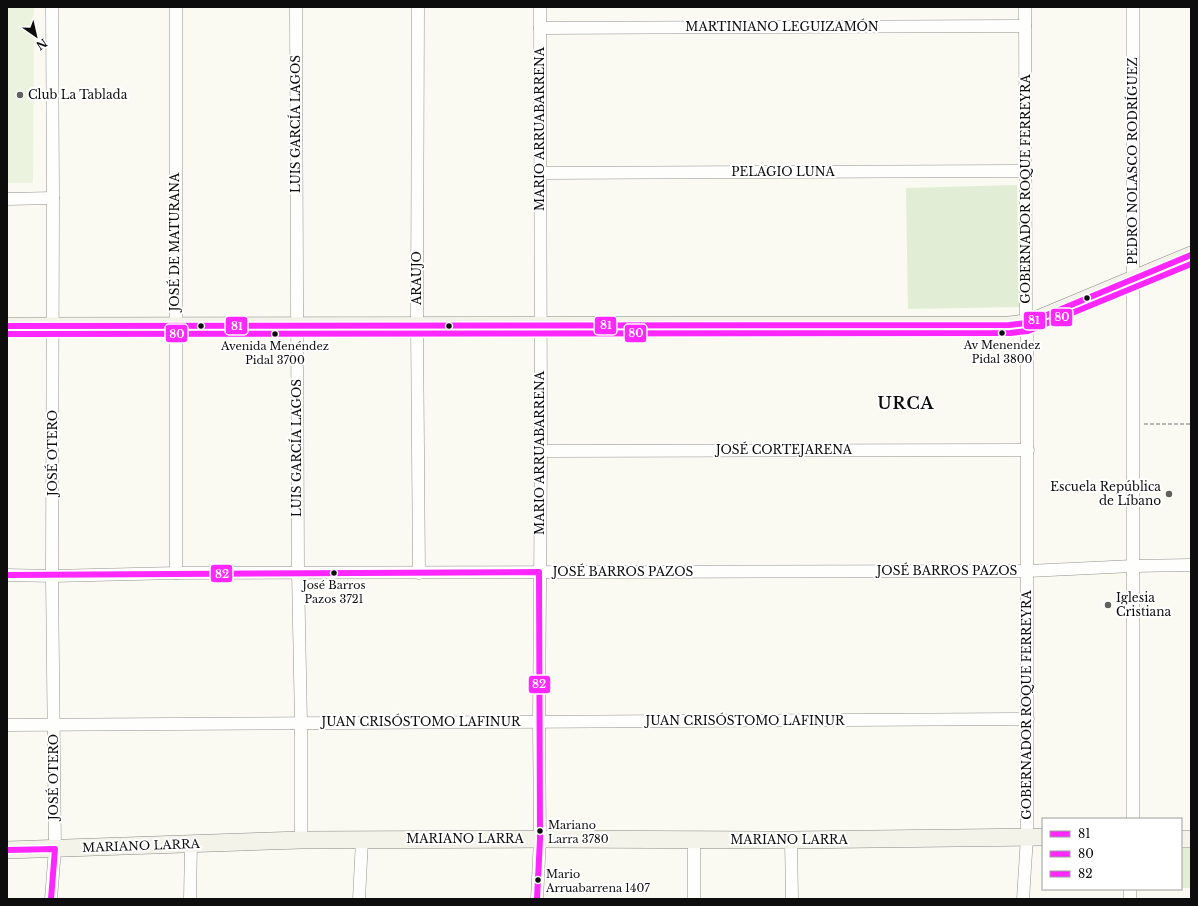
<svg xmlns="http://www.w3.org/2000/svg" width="1198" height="906" font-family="'Libre Baskerville',serif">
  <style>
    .green { fill: #e1edd4 }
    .pitch { fill: #ebf2de }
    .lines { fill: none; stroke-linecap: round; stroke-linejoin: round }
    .street-casing { stroke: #949390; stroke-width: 13 }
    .secondary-casing { stroke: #8a8a87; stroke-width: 18 }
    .path { stroke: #b8b8b6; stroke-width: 2; stroke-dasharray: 4 2; stroke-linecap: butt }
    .street { stroke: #fefefd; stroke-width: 12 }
    .secondary { stroke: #f3f3ea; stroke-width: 17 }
    .bus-1-casing { stroke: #fff; stroke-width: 9 }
    .bus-2-casing { stroke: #fff; stroke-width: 9 }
    .bus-3-casing { stroke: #fff; stroke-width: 9 }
    .bus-1 { stroke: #fe27ff; stroke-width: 6 }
    .bus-2 { stroke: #fe27ff; stroke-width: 6 }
    .bus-3 { stroke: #fe27ff; stroke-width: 6 }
    .poi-dot { fill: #60605d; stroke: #fff; stroke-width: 1.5 }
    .bus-dot { fill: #0d0d0d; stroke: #fff; stroke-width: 1.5 }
    .labels { text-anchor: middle; stroke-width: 4; stroke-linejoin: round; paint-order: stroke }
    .bus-label { font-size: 11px; fill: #0d0d0d; stroke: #fff }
    .street-label { font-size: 12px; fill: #0d0d0d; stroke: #fff }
    .poi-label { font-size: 12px; fill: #0d0d0d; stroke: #fff; text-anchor: start }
    .district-label { font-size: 16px; font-weight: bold; letter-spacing: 1px; fill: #0d0d0d; stroke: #fff }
    .line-badge { stroke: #fff; stroke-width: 1.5 }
    .badge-label { font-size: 11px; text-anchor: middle; font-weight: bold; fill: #fff }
  </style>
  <rect width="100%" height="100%" fill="#faf9f2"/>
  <g class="green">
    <path d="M 1017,185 L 1019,307 L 908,309 L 906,188 Z"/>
    <rect x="1181" y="846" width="10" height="42"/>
  </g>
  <path class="pitch" d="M 7,7 L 34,7 L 33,183 L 7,183 Z"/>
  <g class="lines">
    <defs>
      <g id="street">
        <path d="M 176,7 L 176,573"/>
        <path d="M 296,7 L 298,573 L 301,723 L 301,840"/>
        <path d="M 418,7 L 417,325 L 419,573"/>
        <path d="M 1133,7 L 1133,819"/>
        <path d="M 540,28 L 1025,26"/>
        <path d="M 540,173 L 1026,171"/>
        <path d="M 7,199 L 53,198"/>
        <path d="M 541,451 L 1028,450"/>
        <path d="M 7,575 L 52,576 L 176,573 L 1028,571 L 1133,566 L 1191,565"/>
        <path d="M 7,725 L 1028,719"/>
        <path d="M 791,840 L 792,899"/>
        <path d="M 51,899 L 55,849 L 52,576 L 53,198 L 52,7"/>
        <path d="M 190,899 L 191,844"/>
        <path d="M 359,899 L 362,840"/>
        <path d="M 537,899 L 540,839 L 539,722 L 541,451 L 540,7"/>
        <path d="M 694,899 L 694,840"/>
        <path d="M 1023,899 L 1027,837 L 1027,338 L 1026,323 L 1025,7"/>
        <path d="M 1130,899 L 1130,889"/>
      </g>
      <g id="secondary">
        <path d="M 7,326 C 341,325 675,325 1009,325 L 1026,323 L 1035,320 L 1191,255"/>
        <path d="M 1181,839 L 1191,839"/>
        <path d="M 7,850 L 301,840 L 540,839 L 791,840 L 1043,837"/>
      </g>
    </defs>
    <use href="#street" class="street-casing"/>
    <use href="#secondary" class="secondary-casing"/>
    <path class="path" d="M 1144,424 L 1191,424"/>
    <use href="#street" class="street"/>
    <use href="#secondary" class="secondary"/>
    <defs>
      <path id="bus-1" d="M 7,326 L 1009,325 L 1026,323 L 1035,320 L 1191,255"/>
      <path id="bus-2" d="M 7,334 L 1010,333 L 1028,331 L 1038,327 L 1191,264"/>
      <g id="bus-3">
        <path d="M 7,575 L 539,572 L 540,839 L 537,899"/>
        <path d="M 7,850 L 55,849 L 51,899"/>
      </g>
    </defs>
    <use href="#bus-1" class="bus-1-casing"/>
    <use href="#bus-2" class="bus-2-casing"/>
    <use href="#bus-3" class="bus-3-casing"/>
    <use href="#bus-1" class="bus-1"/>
    <use href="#bus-2" class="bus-2"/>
    <use href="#bus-3" class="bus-3"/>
  </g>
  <g class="poi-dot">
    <circle cx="20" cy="95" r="4"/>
    <circle cx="1169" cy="494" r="4"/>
    <circle cx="1108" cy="605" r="4"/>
  </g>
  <g class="bus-dot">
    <circle cx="1087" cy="298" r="3.5"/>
    <circle cx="201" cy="326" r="3.5"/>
    <circle cx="449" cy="326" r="3.5"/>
    <circle cx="1002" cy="333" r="3.5"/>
    <circle cx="275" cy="334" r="3.5"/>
    <circle cx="334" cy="573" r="3.5"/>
    <circle cx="540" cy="831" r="3.5"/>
    <circle cx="538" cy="880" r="3.5"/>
  </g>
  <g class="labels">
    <g class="bus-label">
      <text x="1002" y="349">Av Menendez<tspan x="1002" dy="14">Pidal 3800</tspan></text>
      <text x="275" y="350">Avenida Menéndez<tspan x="275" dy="14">Pidal 3700</tspan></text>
      <text x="334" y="589">José Barros<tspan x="334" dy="14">Pazos 3721</tspan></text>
      <text x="548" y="829" text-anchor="start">Mariano<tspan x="548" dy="14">Larra 3780</tspan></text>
      <text x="546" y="878" text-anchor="start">Mario<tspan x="546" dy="14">Arruabarrena 1407</tspan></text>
    </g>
    <g class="street-label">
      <text x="782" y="31">MARTINIANO LEGUIZAMÓN</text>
      <text transform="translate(296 124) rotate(-90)" y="4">LUIS GARCÍA LAGOS</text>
      <text transform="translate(540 129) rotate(-90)" y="4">MARIO ARRUABARRENA</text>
      <text transform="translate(1133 161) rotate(-90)" y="4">PEDRO NOLASCO RODRÍGUEZ</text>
      <text x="783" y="176">PELAGIO LUNA</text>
      <text transform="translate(1026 189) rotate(-90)" y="4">GOBERNADOR ROQUE FERREYRA</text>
      <text transform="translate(175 242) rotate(-90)" y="4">JOSÉ DE MATURANA</text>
      <text transform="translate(417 278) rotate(-90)" y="4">ARAUJO</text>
      <text transform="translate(297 448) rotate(-90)" y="4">LUIS GARCÍA LAGOS</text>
      <text x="784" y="454">JOSÉ CORTEJARENA</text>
      <text transform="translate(53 453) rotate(-90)" y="4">JOSÉ OTERO</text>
      <text transform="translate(540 453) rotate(-90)" y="4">MARIO ARRUABARRENA</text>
      <text x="947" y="575">JOSÉ BARROS PAZOS</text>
      <text x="623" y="576">JOSÉ BARROS PAZOS</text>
      <text transform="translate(1027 705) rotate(-90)" y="4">GOBERNADOR ROQUE FERREYRA</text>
      <text x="745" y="725">JUAN CRISÓSTOMO LAFINUR</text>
      <text x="421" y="726">JUAN CRISÓSTOMO LAFINUR</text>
      <text transform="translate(54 777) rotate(-90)" y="4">JOSÉ OTERO</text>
      <text x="465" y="843">MARIANO LARRA</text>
      <text x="789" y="844">MARIANO LARRA</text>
      <text transform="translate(141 846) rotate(-2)" y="4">MARIANO LARRA</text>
    </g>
    <g class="poi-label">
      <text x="28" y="99">Club La Tablada</text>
      <text x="1161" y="491" text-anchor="end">Escuela República<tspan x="1161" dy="14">de Líbano</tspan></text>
      <text x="1116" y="602">Iglesia<tspan x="1116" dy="14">Cristiana</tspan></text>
    </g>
    <g class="district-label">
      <text x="906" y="409">URCA</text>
    </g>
  </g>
  <g class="line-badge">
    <rect x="1050" y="308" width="23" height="19" rx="4" fill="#fe27ff"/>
    <rect x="1023" y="311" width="23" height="19" rx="4" fill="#fe27ff"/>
    <rect x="594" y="316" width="23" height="19" rx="4" fill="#fe27ff"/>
    <rect x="225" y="316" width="23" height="19" rx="4" fill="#fe27ff"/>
    <rect x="624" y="324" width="23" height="19" rx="4" fill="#fe27ff"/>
    <rect x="165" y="324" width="23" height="19" rx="4" fill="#fe27ff"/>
    <rect x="210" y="564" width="23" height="19" rx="4" fill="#fe27ff"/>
    <rect x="528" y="675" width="23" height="19" rx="4" fill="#fe27ff"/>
  </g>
  <g class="badge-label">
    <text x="1062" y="321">80</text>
    <text x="1034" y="324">81</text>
    <text x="606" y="329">81</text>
    <text x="237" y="330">81</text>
    <text x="636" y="337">80</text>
    <text x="177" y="338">80</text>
    <text x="222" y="578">82</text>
    <text x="539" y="688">82</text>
  </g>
  <rect width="1198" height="906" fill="none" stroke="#0d0d0d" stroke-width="16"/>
  <rect x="1042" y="818" width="140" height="72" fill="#ffffff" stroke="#9e9e9e"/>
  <rect x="1050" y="831" width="20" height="6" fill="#fe27ff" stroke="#9e9e9e"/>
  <text x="1078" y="838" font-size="12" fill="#0d0d0d">81</text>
  <rect x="1050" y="851" width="20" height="6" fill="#fe27ff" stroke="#9e9e9e"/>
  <text x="1078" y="858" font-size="12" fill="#0d0d0d">80</text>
  <rect x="1050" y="871" width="20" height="6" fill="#fe27ff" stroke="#9e9e9e"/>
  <text x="1078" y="878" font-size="12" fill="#0d0d0d">82</text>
  <g transform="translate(36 36) rotate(146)" stroke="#ffffff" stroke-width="3" paint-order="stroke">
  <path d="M0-3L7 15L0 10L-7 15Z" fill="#0d0d0d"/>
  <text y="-6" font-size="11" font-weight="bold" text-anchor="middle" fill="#0d0d0d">N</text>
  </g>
</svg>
